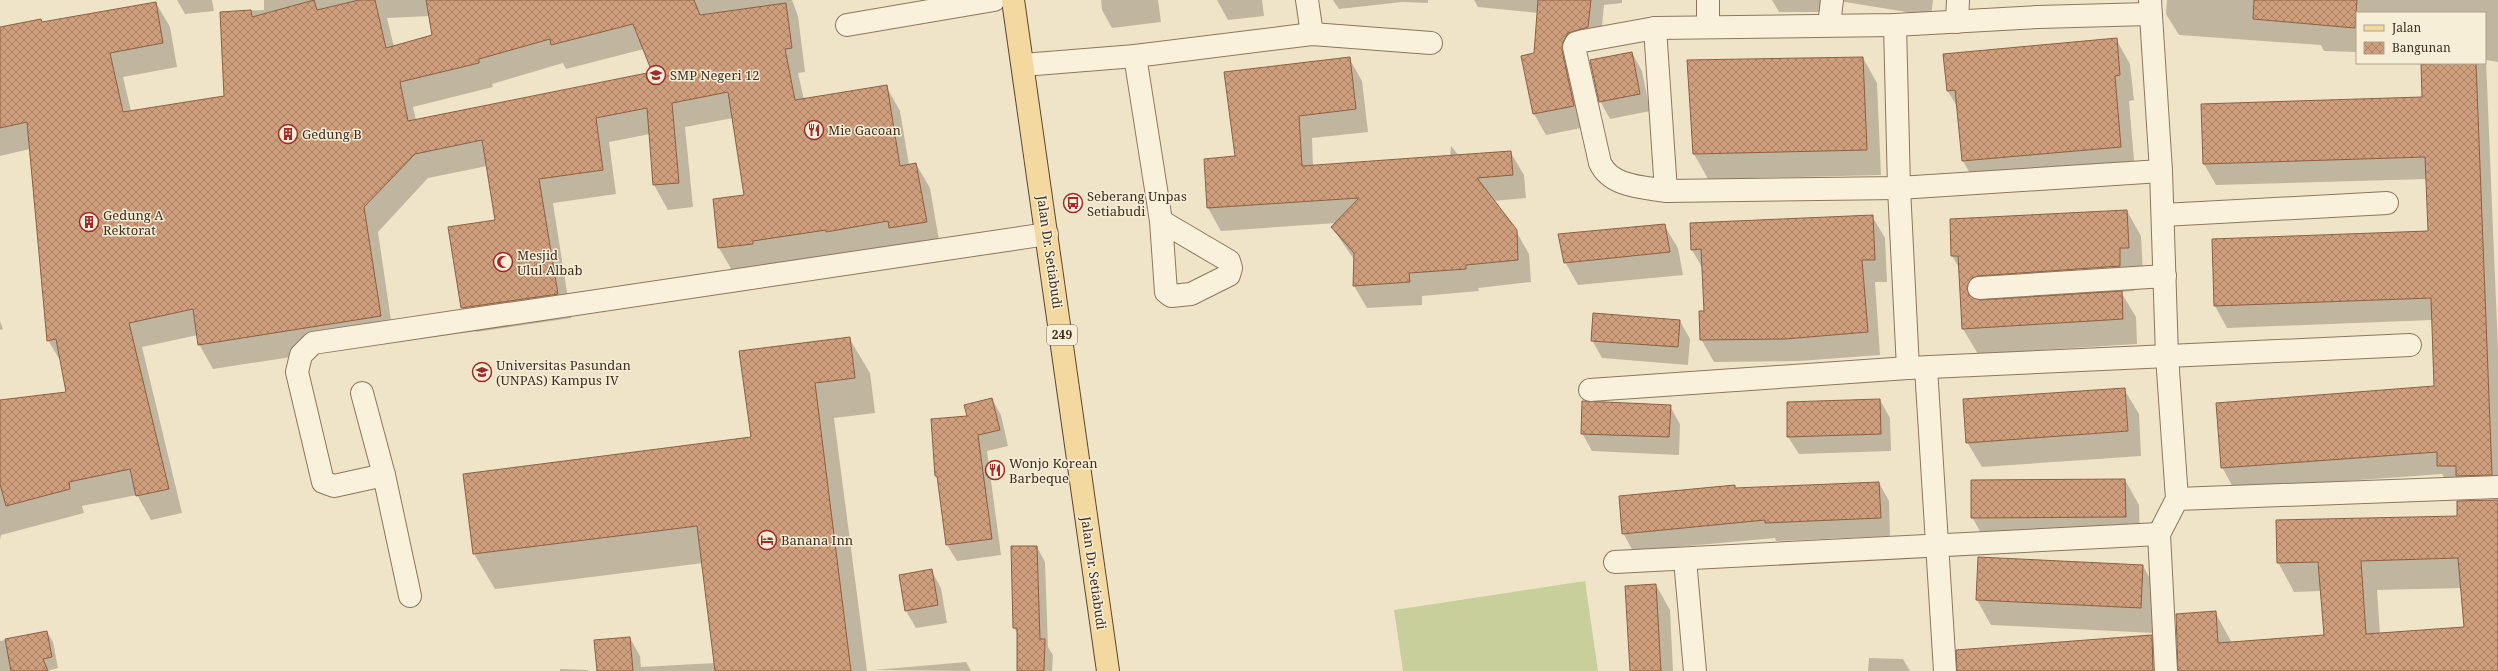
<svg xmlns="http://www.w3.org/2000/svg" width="2498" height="671" font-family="'Noto Serif',serif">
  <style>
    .grass { fill: #c9cf9b }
    .shadow { fill: #0003; fill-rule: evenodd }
    .building { fill: url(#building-cross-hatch); stroke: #8d5f41; fill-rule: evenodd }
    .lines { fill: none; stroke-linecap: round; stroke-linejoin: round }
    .minor-casing { stroke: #8d765c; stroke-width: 24 }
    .major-casing { stroke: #5b4430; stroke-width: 24 }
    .minor { stroke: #faf1dc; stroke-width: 22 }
    .major { stroke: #f3d9a0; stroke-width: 22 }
    .labels { text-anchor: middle; stroke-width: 3; stroke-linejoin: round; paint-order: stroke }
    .shield { fill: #f7eed8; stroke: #756857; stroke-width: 1 }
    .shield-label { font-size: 12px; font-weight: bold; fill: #3d2e20 }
    .poi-label { font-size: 13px; fill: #3d2e20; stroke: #f7eed8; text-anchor: start }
    .street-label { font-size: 13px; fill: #3d2e20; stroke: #f7eed8 }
  </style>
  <defs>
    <pattern id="building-cross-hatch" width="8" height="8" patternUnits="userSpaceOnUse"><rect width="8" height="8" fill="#cf9f7d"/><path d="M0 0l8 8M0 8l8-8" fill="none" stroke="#a98266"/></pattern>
  </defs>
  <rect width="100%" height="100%" fill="#f0e4c8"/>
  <path class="grass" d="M 1585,581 L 1598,671 L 1403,671 L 1394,610 Z"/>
  <g class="shadow">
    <path d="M 177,0 L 212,0 L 214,11 L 185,14 Z"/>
    <path d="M 264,0 L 792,0 L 798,16 L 805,72 L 798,73 L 804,100 L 886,86 L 900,111 L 909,165 L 916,164 L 930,188 L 940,246 L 733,272 L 719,248 L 745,196 L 733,118 L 685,127 L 693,207 L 668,210 L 654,185 L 650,134 L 609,142 L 616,194 L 553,203 L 571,318 L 476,332 L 462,308 L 450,228 L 496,221 L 487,166 L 428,178 L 378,232 L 394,341 L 213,369 L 199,344 L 198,335 L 142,347 L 182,513 L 151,520 L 137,495 L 82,506 L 84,513 L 1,535 L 0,540 L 0,401 L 68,393 L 62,364 L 48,340 L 30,149 L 0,156 L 0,28 L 42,23 L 156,3 L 170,27 L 177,67 L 123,77 L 131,111 L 225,97 L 221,12 L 264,10 ZM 430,16 L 434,36 L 394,47 L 387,18 ZM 644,49 L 654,73 L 416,120 L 413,107 L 493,87 L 492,84 L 563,63 L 566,69 Z"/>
    <path d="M 1101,0 L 1158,0 L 1161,22 L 1112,28 L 1102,10 Z"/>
    <path d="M 1217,0 L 1262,0 L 1264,16 L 1228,20 Z"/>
    <path d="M 1333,0 L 1428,0 L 1428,3 L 1402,2 L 1339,9 Z"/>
    <path d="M 1474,0 L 1622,0 L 1622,3 L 1604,5 L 1600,48 L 1580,54 L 1586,127 L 1546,135 L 1534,114 L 1522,56 L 1535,54 L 1538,13 L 1478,7 Z"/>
    <path d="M 1772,0 L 1933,0 L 1931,16 L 1839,1 L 1832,12 L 1779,12 Z"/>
    <path d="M 2167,0 L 2498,0 L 2498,62 L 2486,60 L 2498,349 L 2498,496 L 2451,488 L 2442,474 L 2234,489 L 2222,467 L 2435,387 L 2432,320 L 2227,328 L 2215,306 L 2213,240 L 2429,232 L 2427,179 L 2216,185 L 2204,164 L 2423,98 L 2422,63 L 2485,63 L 2485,13 L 2357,13 L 2357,52 L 2324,51 L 2321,45 L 2179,35 L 2166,14 Z"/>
    <path d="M 2116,39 L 2130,64 L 2134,100 L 2129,101 L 2135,172 L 1977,186 L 1963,161 L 1958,108 L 1947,90 Z"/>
    <path d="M 1632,53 L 1642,71 L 1650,111 L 1610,119 L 1600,101 Z"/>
    <path d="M 1349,58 L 1362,81 L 1368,132 L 1312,138 L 1313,167 L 1449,172 L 1451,146 L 1459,156 L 1511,153 L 1524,175 L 1526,198 L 1493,201 L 1516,231 L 1529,254 L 1531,282 L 1478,288 L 1479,291 L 1422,296 L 1422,305 L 1367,308 L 1354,286 L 1355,261 L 1332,227 L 1336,223 L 1221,231 L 1208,208 L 1236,157 Z"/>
    <path d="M 1863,58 L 1877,83 L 1881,175 L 1708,179 L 1694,154 Z"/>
    <path d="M 2127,211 L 2141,236 L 2143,273 L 2133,273 L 2134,291 L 2121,292 L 2136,317 L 2137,344 L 1978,354 L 1963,329 L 1960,269 L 1952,256 L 1951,220 Z"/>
    <path d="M 1872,216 L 1885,238 L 1887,282 L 1875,282 L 1880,355 L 1799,361 L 1714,362 L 1701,339 L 1705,312 L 1703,269 L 1692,250 L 1691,224 Z"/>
    <path d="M 1664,225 L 1678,248 L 1683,275 L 1578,285 L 1565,262 Z"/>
    <path d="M 0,321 L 3,329 L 0,330 Z"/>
    <path d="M 1680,321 L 1690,339 L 1688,365 L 1602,358 L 1592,340 Z"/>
    <path d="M 849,338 L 870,373 L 875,413 L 834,418 L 867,671 L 598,671 L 630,638 L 640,656 L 641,667 L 715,663 L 703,563 L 495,589 L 474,554 L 464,475 L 752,438 Z"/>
    <path d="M 2124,389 L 2139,414 L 2141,456 L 1982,467 L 1967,442 Z"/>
    <path d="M 992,399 L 1001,415 L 1008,446 L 987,451 L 1001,555 L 957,561 L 947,545 L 939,481 L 936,476 L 969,417 Z"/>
    <path d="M 1880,400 L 1890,418 L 1891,451 L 1799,454 L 1788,437 Z"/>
    <path d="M 1670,406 L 1680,424 L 1679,455 L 1592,451 L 1582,433 Z"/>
    <path d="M 2125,480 L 2139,505 L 2140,542 L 1986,542 L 1972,517 Z"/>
    <path d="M 1879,483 L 1889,501 L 1890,536 L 1776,541 L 1775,538 L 1633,551 L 1623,533 L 1734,486 L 1736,489 Z"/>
    <path d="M 2498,501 L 2498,671 L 2179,671 L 2215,612 L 2232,643 L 2325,636 L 2321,591 L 2294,592 L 2278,562 L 2458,517 ZM 2462,588 L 2465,628 L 2380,634 L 2377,590 Z"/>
    <path d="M 1037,547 L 1045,562 L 1048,647 L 1053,655 L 1052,671 L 1018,671 L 1018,634 L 1014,628 Z"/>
    <path d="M 2143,566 L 2157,591 L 2155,633 L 1991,625 L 1977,600 Z"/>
    <path d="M 931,570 L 941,588 L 947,623 L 916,628 L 906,611 Z"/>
    <path d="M 1656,585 L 1670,610 L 1673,671 L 1631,671 Z"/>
    <path d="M 47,632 L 53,642 L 58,668 L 48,671 L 0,671 L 0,641 Z"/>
    <path d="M 2151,636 L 2166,661 L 2166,671 L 1976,671 Z"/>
    <path d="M 1869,658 L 1903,659 L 1910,671 L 1868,671 Z"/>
    <path d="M 966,662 L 971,671 L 874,670 Z"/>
    <path d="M 560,669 L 588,670 L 588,671 L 560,671 Z"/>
  </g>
  <g class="building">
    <path d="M 314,0 L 317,10 L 359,0 L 375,0 L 386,48 L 432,35 L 426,0 L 694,0 L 700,15 L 786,3 L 792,48 L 785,49 L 795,100 L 887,85 L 900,166 L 916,163 L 927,222 L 889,228 L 888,221 L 826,232 L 826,230 L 753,241 L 753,244 L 718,248 L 713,199 L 744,195 L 728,92 L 672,103 L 679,183 L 653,185 L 647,108 L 596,118 L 603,170 L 539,179 L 558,294 L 461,308 L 448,227 L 495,220 L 482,140 L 415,154 L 364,207 L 381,316 L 198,345 L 193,309 L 129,323 L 169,489 L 136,496 L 130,469 L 69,482 L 70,489 L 6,506 L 0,484 L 0,400 L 66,392 L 56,339 L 47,341 L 27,122 L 0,128 L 0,27 L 41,19 L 42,22 L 156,2 L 163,43 L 110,53 L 123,112 L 224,96 L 220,12 L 251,10 L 252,17 ZM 633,24 L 652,72 L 408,121 L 400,82 L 479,63 L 479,59 L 550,39 L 551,45 Z"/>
    <path d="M 1538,0 L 1591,0 L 1588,27 L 1568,33 L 1563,42 L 1562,50 L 1574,106 L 1533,114 L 1521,56 L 1534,53 Z"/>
    <path d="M 2254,0 L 2357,0 L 2355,28 L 2253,19 Z"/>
    <path d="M 2117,38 L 2120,75 L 2115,76 L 2121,147 L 1962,161 L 1955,90 L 1947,91 L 1943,54 Z"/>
    <path d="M 1632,52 L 1640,94 L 1599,102 L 1590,60 Z"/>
    <path d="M 1350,57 L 1356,109 L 1299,116 L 1302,166 L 1511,151 L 1513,175 L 1477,178 L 1517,230 L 1518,260 L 1466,265 L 1466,269 L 1409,273 L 1410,282 L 1353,286 L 1354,253 L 1331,227 L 1359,198 L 1207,208 L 1204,159 L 1235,156 L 1224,72 Z"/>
    <path d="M 1863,57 L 1867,150 L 1693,154 L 1687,60 Z"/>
    <path d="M 2476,63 L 2492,475 L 2456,476 L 2456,466 L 2437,466 L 2437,452 L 2221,468 L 2216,403 L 2434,386 L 2431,298 L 2214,306 L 2212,239 L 2428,231 L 2425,157 L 2203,164 L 2201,104 L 2422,97 L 2421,64 Z"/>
    <path d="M 2127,210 L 2129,248 L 2120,248 L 2120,266 L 1978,276 L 1972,278 L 1967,288 L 1969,295 L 1980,300 L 2122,291 L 2123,319 L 1962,329 L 1958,256 L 1951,256 L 1950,219 Z"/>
    <path d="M 1873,215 L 1875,260 L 1862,260 L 1868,332 L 1785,339 L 1700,340 L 1699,311 L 1704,311 L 1701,249 L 1691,250 L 1690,223 Z"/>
    <path d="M 1665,224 L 1670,252 L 1564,263 L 1558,234 Z"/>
    <path d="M 1593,313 L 1680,320 L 1678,347 L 1591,341 Z"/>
    <path d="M 850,337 L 855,378 L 815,383 L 851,671 L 715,671 L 697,526 L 473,554 L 463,474 L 751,437 L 739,351 Z"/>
    <path d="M 2125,388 L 2128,431 L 1966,443 L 1963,399 Z"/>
    <path d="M 992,398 L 1000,430 L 978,435 L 992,539 L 946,545 L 937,476 L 935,476 L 931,419 L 967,416 L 964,405 Z"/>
    <path d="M 1880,399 L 1881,434 L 1787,437 L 1787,402 Z"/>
    <path d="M 1582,401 L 1671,405 L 1669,437 L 1581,434 Z"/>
    <path d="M 2125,479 L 2126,517 L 1971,518 L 1971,480 Z"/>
    <path d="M 1879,482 L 1881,518 L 1765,523 L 1765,520 L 1622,534 L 1619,496 L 1735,485 L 1735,488 Z"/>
    <path d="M 2498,500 L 2498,671 L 2178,671 L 2176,614 L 2216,611 L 2218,643 L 2324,635 L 2318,562 L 2277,563 L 2276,520 L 2457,516 L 2457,501 ZM 2458,558 L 2464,627 L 2366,634 L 2361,561 Z"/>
    <path d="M 1011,546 L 1037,546 L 1040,639 L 1045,639 L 1044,671 L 1017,671 L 1017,628 L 1013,628 Z"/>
    <path d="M 1978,557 L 2143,565 L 2141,608 L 1976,600 Z"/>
    <path d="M 932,569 L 938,605 L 905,611 L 899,575 Z"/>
    <path d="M 1656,584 L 1661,671 L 1630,671 L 1625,586 Z"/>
    <path d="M 47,631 L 52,657 L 43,659 L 48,671 L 11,671 L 5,639 Z"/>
    <path d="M 2152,635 L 2153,671 L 1957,671 L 1956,650 Z"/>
    <path d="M 630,637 L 633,671 L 597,671 L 594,640 Z"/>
  </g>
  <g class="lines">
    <defs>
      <g id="minor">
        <path d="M 1307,0 L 1312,34"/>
        <path d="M 2150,0 L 2161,171 L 2167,356 L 2177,499 L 2159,534 L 2166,671"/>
        <path d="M 2149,14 L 2038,17 L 1895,25 L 1655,28 L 1583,41 L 1576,43 L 1574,47 L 1600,163 C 1611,187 1643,187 1666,191 L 1899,188 L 2161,171"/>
        <path d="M 1957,22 L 1958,0"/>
        <path d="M 847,25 L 994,0"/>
        <path d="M 1829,25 L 1832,0"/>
        <path d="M 1895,25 L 1899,188 L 1908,368"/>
        <path d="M 1708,27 L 1708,0"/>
        <path d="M 1655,28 L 1666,191"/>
        <path d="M 1135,56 L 1161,221 L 1166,292 L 1171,296 L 1191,294 L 1229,275 L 1231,268 L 1229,261 L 1161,221"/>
        <path d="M 1023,65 L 1135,56 L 1312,34 L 1431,43"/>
        <path d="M 2163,215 L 2387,203"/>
        <path d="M 1979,288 L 2165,276"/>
        <path d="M 1926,368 L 1945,671"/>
        <path d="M 1590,390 L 1908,368 L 2410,345"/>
        <path d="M 362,393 L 384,475"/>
        <path d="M 2177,499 L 2498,487"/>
        <path d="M 1685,560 L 1695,671"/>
        <path d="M 1615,562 L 2159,534"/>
        <path d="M 410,596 L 384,475 L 334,486 L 323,482 L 297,372 L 301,355 L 313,343 L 1047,234"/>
      </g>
      <path id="major" d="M 1013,0 L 1108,671"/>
    </defs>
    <use href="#minor" class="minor-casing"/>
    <use href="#major" class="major-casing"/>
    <use href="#minor" class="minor"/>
    <use href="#major" class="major"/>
  </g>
  <defs>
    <symbol id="school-ring" viewBox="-11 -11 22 22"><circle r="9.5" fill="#f7eed8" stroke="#9e2a2b" stroke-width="1.5"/><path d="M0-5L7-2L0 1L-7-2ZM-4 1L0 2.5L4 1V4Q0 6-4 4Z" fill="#9e2a2b"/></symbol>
    <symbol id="restaurant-ring" viewBox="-11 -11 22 22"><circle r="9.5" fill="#f7eed8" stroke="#9e2a2b" stroke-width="1.5"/><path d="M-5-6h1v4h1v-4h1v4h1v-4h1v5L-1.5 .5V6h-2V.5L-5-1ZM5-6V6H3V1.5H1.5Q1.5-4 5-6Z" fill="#9e2a2b"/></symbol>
    <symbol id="building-ring" viewBox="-11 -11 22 22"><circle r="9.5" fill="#f7eed8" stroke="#9e2a2b" stroke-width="1.5"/><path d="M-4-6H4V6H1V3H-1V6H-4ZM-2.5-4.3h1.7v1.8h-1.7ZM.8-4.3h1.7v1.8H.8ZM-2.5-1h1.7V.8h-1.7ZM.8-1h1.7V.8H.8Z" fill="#9e2a2b"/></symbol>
    <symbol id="bus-ring" viewBox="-11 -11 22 22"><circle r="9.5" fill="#f7eed8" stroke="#9e2a2b" stroke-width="1.5"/><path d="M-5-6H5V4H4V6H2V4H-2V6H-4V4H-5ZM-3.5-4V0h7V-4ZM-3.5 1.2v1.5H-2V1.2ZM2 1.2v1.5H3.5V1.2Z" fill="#9e2a2b"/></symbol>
    <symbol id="mosque-ring" viewBox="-11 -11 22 22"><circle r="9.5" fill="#f7eed8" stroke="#9e2a2b" stroke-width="1.5"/><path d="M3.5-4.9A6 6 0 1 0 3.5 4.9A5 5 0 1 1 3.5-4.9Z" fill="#9e2a2b"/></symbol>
    <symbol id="university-ring" viewBox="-11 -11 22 22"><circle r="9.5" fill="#f7eed8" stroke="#9e2a2b" stroke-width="1.5"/><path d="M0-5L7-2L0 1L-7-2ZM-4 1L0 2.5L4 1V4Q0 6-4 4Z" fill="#9e2a2b"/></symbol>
    <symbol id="hotel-ring" viewBox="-11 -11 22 22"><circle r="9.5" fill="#f7eed8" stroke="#9e2a2b" stroke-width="1.5"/><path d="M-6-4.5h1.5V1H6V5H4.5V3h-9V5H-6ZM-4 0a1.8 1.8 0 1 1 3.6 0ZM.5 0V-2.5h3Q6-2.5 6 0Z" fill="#9e2a2b"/></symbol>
  </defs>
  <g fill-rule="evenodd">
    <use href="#school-ring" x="645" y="64" width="22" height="22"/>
    <use href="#restaurant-ring" x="803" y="119" width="22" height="22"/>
    <use href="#building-ring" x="277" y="123" width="22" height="22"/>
    <use href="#bus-ring" x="1062" y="192" width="22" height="22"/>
    <use href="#building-ring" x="78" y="211" width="22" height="22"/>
    <use href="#mosque-ring" x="492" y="251" width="22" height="22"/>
    <use href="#university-ring" x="471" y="361" width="22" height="22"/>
    <use href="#restaurant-ring" x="984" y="459" width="22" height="22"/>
    <use href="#hotel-ring" x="756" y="529" width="22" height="22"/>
  </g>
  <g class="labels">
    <rect class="shield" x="1047" y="325" width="30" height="20" rx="3"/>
    <g class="shield-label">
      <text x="1062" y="339">249</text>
    </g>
    <g class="poi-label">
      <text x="670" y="80">SMP Negeri 12</text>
      <text x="828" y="135">Mie Gacoan</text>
      <text x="302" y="139">Gedung B</text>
      <text x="1087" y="201">Seberang Unpas<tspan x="1087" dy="15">Setiabudi</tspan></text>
      <text x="103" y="220">Gedung A<tspan x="103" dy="15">Rektorat</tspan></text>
      <text x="517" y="260">Mesjid<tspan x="517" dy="15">Ulul Albab</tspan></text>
      <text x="496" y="370">Universitas Pasundan<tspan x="496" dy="15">(UNPAS) Kampus IV</tspan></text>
      <text x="1009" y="468">Wonjo Korean<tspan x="1009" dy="15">Barbeque</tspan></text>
      <text x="781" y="545">Banana Inn</text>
    </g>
    <g class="street-label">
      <text transform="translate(1050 252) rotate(82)" y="5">Jalan Dr. Setiabudi</text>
      <text transform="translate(1094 573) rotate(82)" y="5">Jalan Dr. Setiabudi</text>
    </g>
  </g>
  <rect x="2356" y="12" width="130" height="52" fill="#f7eed8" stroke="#ada18e"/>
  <rect x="2364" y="25" width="20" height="6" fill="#f3d9a0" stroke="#ada18e"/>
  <text x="2392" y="32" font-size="12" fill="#3d2e20">Jalan</text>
  <rect x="2364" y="42" width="20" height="12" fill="url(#building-cross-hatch)" stroke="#ada18e"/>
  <text x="2392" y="52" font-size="12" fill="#3d2e20">Bangunan</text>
</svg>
